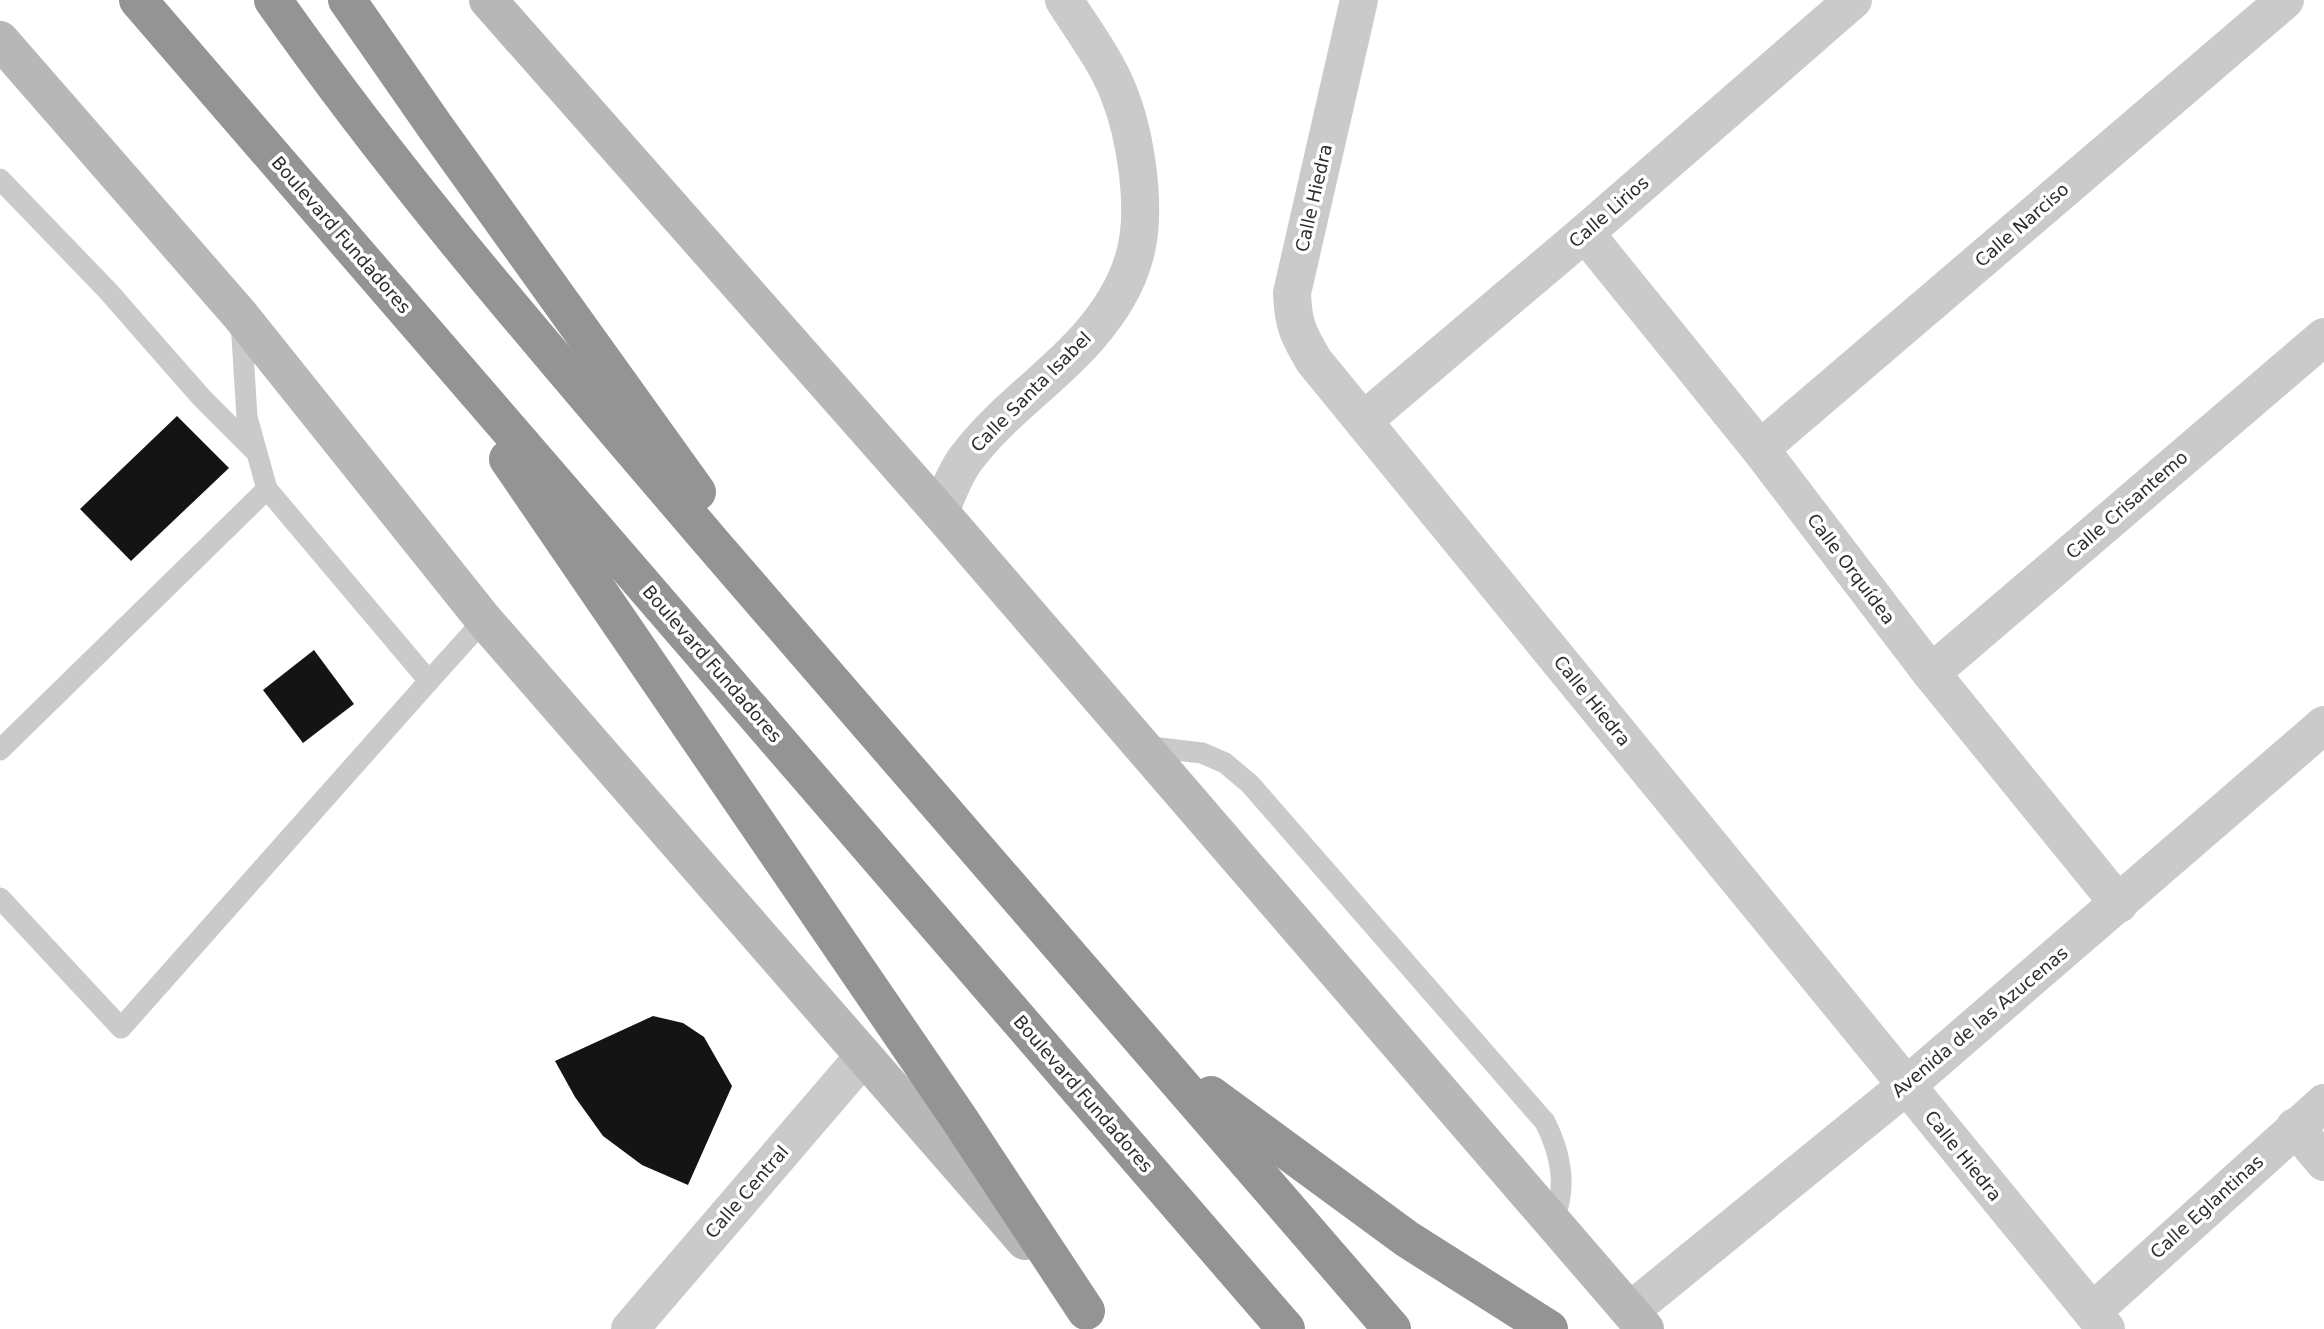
<svg xmlns="http://www.w3.org/2000/svg" width="2324" height="1329" font-family="'DejaVu Sans',sans-serif">
  <style>
    .building { fill: #141414 }
    .lines { fill: none; stroke-linecap: round; stroke-linejoin: round }
    .service { stroke: #cacaca; stroke-width: 21 }
    .minor { stroke: #cacaca; stroke-width: 38 }
    .tertiary { stroke: #cacaca; stroke-width: 38 }
    .secondary { stroke: #b7b7b7; stroke-width: 38 }
    .motorway { stroke: #949494; stroke-width: 38 }
    .labels { text-anchor: middle; stroke-width: 7; stroke-linejoin: round; paint-order: stroke }
    .street-label { font-size: 18px; fill: #2d2d2d; stroke: #fff }
  </style>
  <rect width="100%" height="100%" fill="#fff"/>
  <g class="building">
    <path d="M 177,416 L 229,468 L 131,561 L 80,509 Z"/>
    <path d="M 314,650 L 354,704 L 303,743 L 263,690 Z"/>
    <path d="M 653,1016 L 683,1023 L 704,1037 L 732,1086 L 688,1185 L 642,1165 L 603,1136 L 575,1097 L 555,1061 Z"/>
  </g>
  <g class="lines">
    <g class="service">
      <path d="M 0,179 L 108,291 L 201,397 L 255,451"/>
      <path d="M 241,321 L 247,417 L 267,489 L 429,681 L 484,620"/>
      <path d="M 1143,746 L 1202,753 L 1225,763 L 1250,784 L 1545,1122 C 1561,1154 1568,1187 1553,1221"/>
      <path d="M 0,750 L 267,489"/>
      <path d="M 0,898 L 121,1028 L 429,681"/>
    </g>
    <g class="minor">
      <path d="M 1359,0 L 1292,293 C 1293,324 1298,334 1314,361 L 2106,1329"/>
      <path d="M 1585,233 L 1760,449 L 1931,673 L 2119,904"/>
      <path d="M 1363,421 L 1585,233 L 1853,0"/>
      <path d="M 1760,449 L 2285,0"/>
      <path d="M 940,512 C 947,495 954,475 965,460 C 1000,412 1051,380 1089,336 C 1108,314 1126,286 1134,258 C 1148,212 1136,135 1118,91 C 1105,59 1083,30 1064,0"/>
      <path d="M 1931,673 L 2324,337"/>
      <path d="M 2295,1127 L 2324,1162"/>
      <path d="M 2092,1312 L 2324,1103"/>
      <path d="M 630,1329 L 864,1056"/>
    </g>
    <path class="tertiary" d="M 1630,1311 L 1906,1086 L 2324,725"/>
    <g class="secondary">
      <path d="M 488,0 L 940,512 L 1645,1329"/>
      <path d="M 0,40 L 240,315 L 484,620 L 1025,1241"/>
    </g>
    <g class="motorway">
      <path d="M 138,0 L 1286,1329"/>
      <path d="M 273,0 C 407,191 561,366 712,543 C 937,806 1166,1066 1392,1329"/>
      <path d="M 347,0 L 436,128 L 697,492"/>
      <path d="M 508,459 L 958,1117 L 1086,1311"/>
      <path d="M 1211,1095 L 1407,1239 L 1549,1329"/>
    </g>
  </g>
  <g class="labels">
    <g class="street-label">
      <text transform="translate(1314 198) rotate(-77)" y="6">Calle Hiedra</text>
      <text transform="translate(1609 212) rotate(-41)" y="6">Calle Lirios</text>
      <text transform="translate(2022 225) rotate(-41)" y="6">Calle Narciso</text>
      <text transform="translate(341 235) rotate(49)" y="6">Boulevard Fundadores</text>
      <text transform="translate(1031 392) rotate(-45)" y="6">Calle Santa Isabel</text>
      <text transform="translate(2127 505) rotate(-41)" y="6">Calle Crisantemo</text>
      <text transform="translate(1851 569) rotate(53)" y="6">Calle Orquídea</text>
      <text transform="translate(712 664) rotate(49)" y="6">Boulevard Fundadores</text>
      <text transform="translate(1592 701) rotate(51)" y="6">Calle Hiedra</text>
      <text transform="translate(1980 1022) rotate(-40)" y="6">Avenida de las Azucenas</text>
      <text transform="translate(1083 1094) rotate(49)" y="6">Boulevard Fundadores</text>
      <text transform="translate(1963 1156) rotate(51)" y="6">Calle Hiedra</text>
      <text transform="translate(747 1192) rotate(-49)" y="6">Calle Central</text>
      <text transform="translate(2207 1207) rotate(-42)" y="6">Calle Eglantinas</text>
    </g>
  </g>
</svg>
